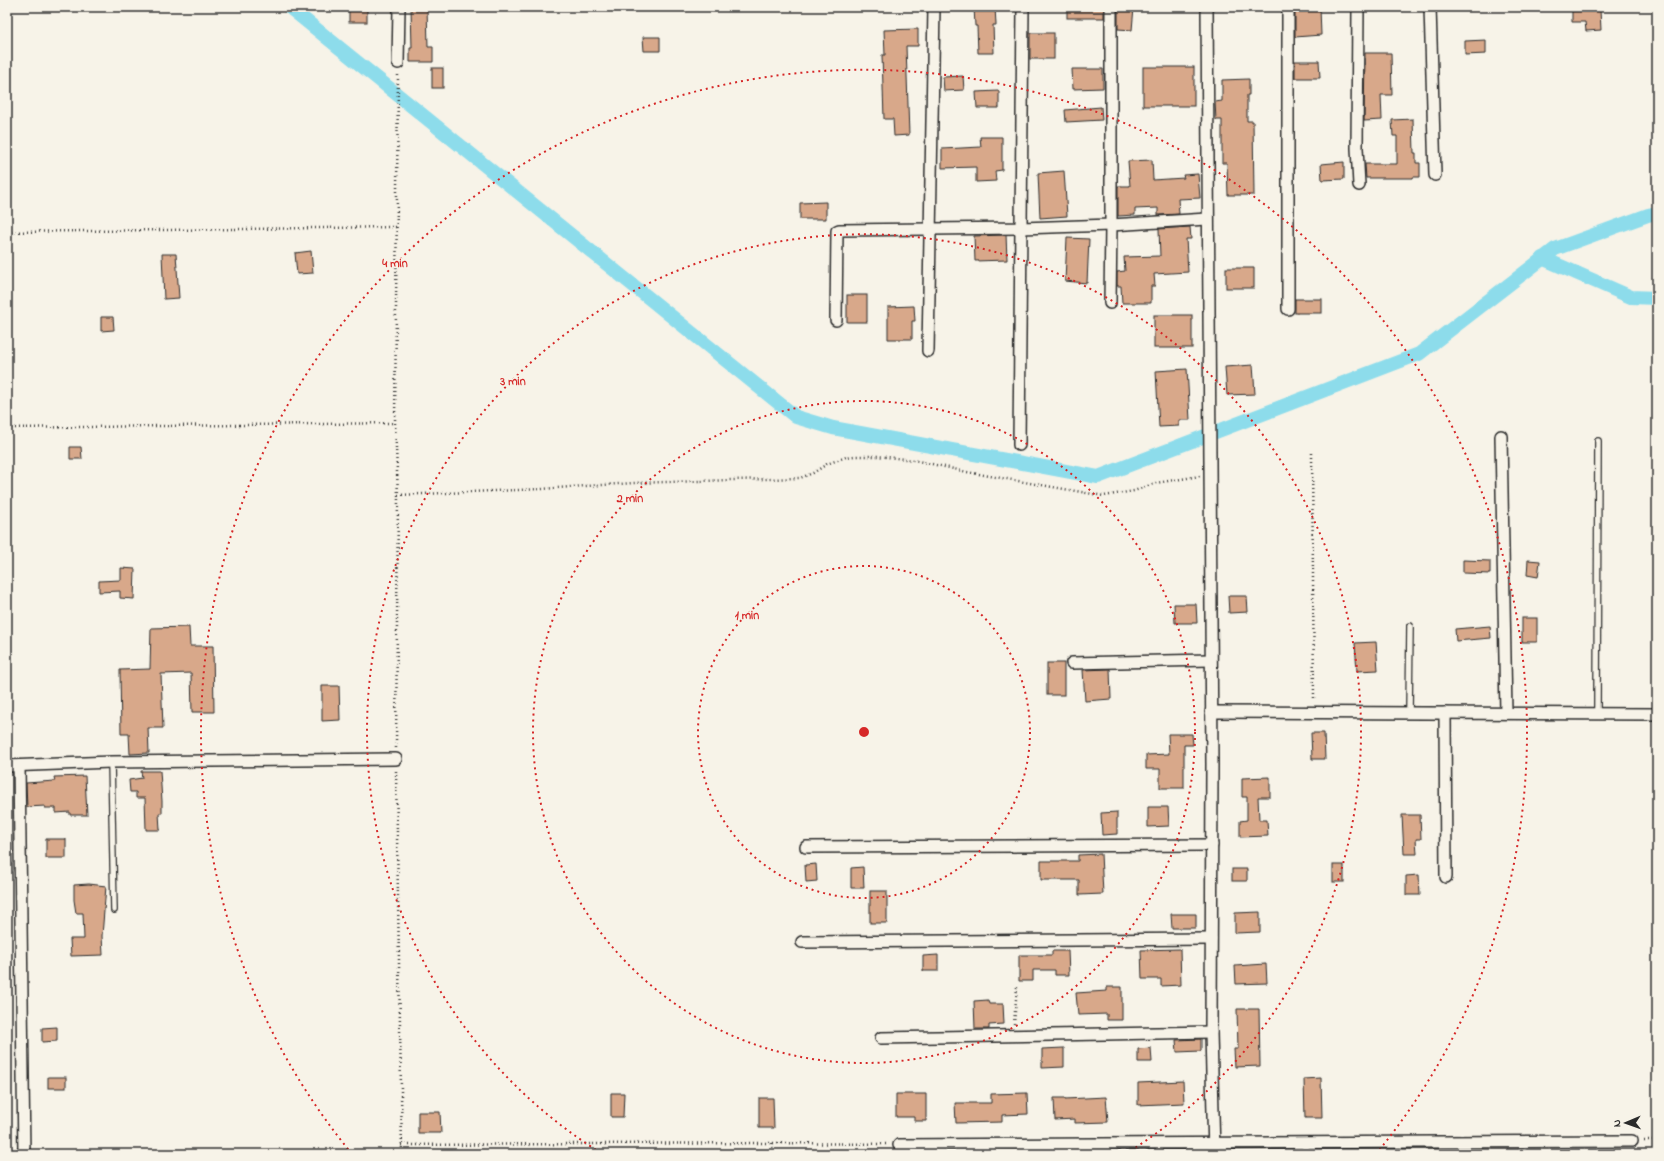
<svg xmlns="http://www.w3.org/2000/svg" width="1664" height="1161" font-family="'Indie Flower',sans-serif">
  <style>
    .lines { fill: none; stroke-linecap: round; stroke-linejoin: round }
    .canal { stroke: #8ddceb; stroke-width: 14 }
    .building { fill: #d8a88a; stroke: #2b2b2b }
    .service-casing { stroke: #2b2b2b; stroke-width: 8 }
    .minor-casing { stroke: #2b2b2b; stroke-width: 14 }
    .path { stroke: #2b2b2b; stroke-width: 2.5; stroke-dasharray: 1 3; stroke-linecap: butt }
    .service { stroke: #f7f3e8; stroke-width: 5.5 }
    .minor { stroke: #f7f3e8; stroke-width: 11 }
    .ring { fill: none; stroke: #d62828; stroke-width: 2; stroke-dasharray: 2 4 }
    .centre { fill: #d62828; stroke: #f7f3e8; stroke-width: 2 }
    .ring-label { font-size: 12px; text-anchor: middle; font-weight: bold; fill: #d62828; stroke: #f7f3e8; stroke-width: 3; stroke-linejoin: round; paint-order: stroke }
  </style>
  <rect width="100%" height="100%" fill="#f7f3e8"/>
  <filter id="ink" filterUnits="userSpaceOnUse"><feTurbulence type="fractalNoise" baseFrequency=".025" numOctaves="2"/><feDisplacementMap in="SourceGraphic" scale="8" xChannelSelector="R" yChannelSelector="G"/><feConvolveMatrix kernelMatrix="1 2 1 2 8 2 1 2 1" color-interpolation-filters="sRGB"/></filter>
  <g filter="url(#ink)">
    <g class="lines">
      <g class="canal">
        <path d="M 289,7 L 796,417 L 833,428 L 1098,477 L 1419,354 L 1555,249 L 1648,215 L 1657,213"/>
        <path d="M 1542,258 L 1631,297 L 1657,298"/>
      </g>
    </g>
    <g class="building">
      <rect x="349" y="7" width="18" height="15"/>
      <path d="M 427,7 L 428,47 L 433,47 L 433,62 L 410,62 L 410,48 L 412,48 L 411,8 Z"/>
      <path d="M 974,7 L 995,7 L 996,25 L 993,25 L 994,53 L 978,53 L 977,26 L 975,26 Z"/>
      <rect x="1067" y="7" width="37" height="11"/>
      <path d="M 1118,7 L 1134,7 L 1132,30 L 1118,29 Z"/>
      <path d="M 1295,7 L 1305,7 L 1305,9 L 1320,8 L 1321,35 L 1295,37 Z"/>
      <path d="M 1600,10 L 1601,30 L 1586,31 L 1585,22 L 1572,22 L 1572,11 Z"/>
      <path d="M 918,29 L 918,46 L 906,46 L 909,135 L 894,136 L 893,119 L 884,119 L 882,55 L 885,55 L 884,30 Z"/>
      <rect x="1030" y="33" width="24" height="26"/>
      <path d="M 643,37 L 660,37 L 660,51 L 644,51 Z"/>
      <path d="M 1486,40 L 1486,54 L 1465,55 L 1465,41 Z"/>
      <path d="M 1365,53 L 1391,53 L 1392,95 L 1381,95 L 1382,120 L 1364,121 Z"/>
      <path d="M 1295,61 L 1319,61 L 1320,78 L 1295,78 Z"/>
      <rect x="1143" y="67" width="51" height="39"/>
      <rect x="432" y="68" width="11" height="20"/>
      <path d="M 1072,69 L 1103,69 L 1103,88 L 1073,89 Z"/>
      <path d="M 963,76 L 964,90 L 944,91 L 943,77 Z"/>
      <path d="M 1249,79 L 1249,95 L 1247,95 L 1247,121 L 1253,121 L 1254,195 L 1228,195 L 1227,163 L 1222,163 L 1222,120 L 1216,120 L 1215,102 L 1222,101 L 1222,80 Z"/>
      <path d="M 999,91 L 999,108 L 977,108 L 976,92 Z"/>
      <path d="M 1101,107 L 1102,120 L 1066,122 L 1065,110 Z"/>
      <path d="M 1413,119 L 1414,153 L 1416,153 L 1416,163 L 1420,163 L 1420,177 L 1413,177 L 1413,178 L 1366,178 L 1365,164 L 1397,164 L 1397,136 L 1393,136 L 1392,120 Z"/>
      <path d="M 980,137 L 1002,137 L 1002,170 L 995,171 L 996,181 L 976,182 L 976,167 L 942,168 L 942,149 L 981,147 Z"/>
      <path d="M 1152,160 L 1153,180 L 1184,178 L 1183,175 L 1198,174 L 1200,198 L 1178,199 L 1179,214 L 1158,215 L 1158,208 L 1135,209 L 1135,215 L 1118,216 L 1118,186 L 1130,186 L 1128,161 Z"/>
      <path d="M 1344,162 L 1344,179 L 1322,180 L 1321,164 Z"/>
      <path d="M 1064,171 L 1067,216 L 1040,218 L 1038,173 Z"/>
      <path d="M 826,202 L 826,219 L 800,219 L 800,203 Z"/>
      <path d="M 1190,227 L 1191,239 L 1186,239 L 1188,272 L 1154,274 L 1155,286 L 1151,286 L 1151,303 L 1122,303 L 1121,286 L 1117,286 L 1117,272 L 1125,271 L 1124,257 L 1160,256 L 1159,229 Z"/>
      <path d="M 1006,235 L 1007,260 L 975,261 L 974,236 Z"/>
      <path d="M 1067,238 L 1089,239 L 1087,283 L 1065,281 Z"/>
      <path d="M 311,251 L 313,273 L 297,274 L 295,253 Z"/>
      <path d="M 162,254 L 176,254 L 179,298 L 164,299 Z"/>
      <rect x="1226" y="268" width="28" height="20"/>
      <rect x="847" y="295" width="20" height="27"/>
      <rect x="1295" y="299" width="27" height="14"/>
      <path d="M 914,306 L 915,321 L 912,321 L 912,339 L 888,339 L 888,307 Z"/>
      <rect x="1154" y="315" width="38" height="33"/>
      <path d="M 101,317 L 113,317 L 114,330 L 101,331 Z"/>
      <path d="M 1253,365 L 1255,394 L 1227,395 L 1225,367 Z"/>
      <path d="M 1187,369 L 1190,420 L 1179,420 L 1179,426 L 1159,427 L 1156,371 Z"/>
      <path d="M 70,447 L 81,447 L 82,459 L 70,459 Z"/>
      <path d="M 1463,560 L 1490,561 L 1490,574 L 1463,573 Z"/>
      <path d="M 1528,560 L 1540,561 L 1538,577 L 1527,575 Z"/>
      <path d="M 121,568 L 135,569 L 134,599 L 120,598 L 120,591 L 99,592 L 99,581 L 121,580 Z"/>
      <path d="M 1228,596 L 1247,596 L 1248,612 L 1229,613 Z"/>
      <path d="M 1174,604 L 1196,604 L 1197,623 L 1175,623 Z"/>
      <rect x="1522" y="618" width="15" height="24"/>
      <path d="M 1490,626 L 1491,638 L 1456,641 L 1455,629 Z"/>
      <path d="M 189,627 L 190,646 L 213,646 L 214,712 L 192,712 L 191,673 L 161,674 L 163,728 L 148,728 L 149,753 L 130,754 L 129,734 L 121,734 L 120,670 L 150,669 L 151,628 Z"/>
      <path d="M 1376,642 L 1378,670 L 1357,671 L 1355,643 Z"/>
      <rect x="1047" y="663" width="17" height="32"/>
      <path d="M 1110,669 L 1111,699 L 1085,701 L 1083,670 Z"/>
      <path d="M 322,686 L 339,686 L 340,720 L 322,721 Z"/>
      <path d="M 1311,733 L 1324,733 L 1325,759 L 1312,759 Z"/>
      <path d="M 1168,734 L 1192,734 L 1193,745 L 1184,745 L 1184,788 L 1160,788 L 1160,769 L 1146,769 L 1146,755 L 1169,754 Z"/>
      <path d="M 141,771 L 160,771 L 162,801 L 162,813 L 159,813 L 160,830 L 146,830 L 145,798 L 136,798 L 136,792 L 130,792 L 129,780 L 142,778 Z"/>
      <path d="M 85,776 L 87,815 L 70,815 L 70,812 L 56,813 L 56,808 L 45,808 L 45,806 L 27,807 L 26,783 L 55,781 L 54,777 Z"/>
      <path d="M 1270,777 L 1270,797 L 1258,797 L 1259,820 L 1267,820 L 1268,836 L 1240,837 L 1240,821 L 1247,820 L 1247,797 L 1242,797 L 1242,778 Z"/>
      <path d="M 1148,807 L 1168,807 L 1169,826 L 1148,827 Z"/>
      <path d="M 1117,812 L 1117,834 L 1102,835 L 1101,813 Z"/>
      <path d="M 1402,815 L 1420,815 L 1421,839 L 1416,839 L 1417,854 L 1404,854 Z"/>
      <rect x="46" y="839" width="20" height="19"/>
      <path d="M 1101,854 L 1103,894 L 1079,895 L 1079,880 L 1041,880 L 1041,861 L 1078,861 L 1078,855 Z"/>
      <path d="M 816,864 L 817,881 L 806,882 L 805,865 Z"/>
      <rect x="1333" y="865" width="11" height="17"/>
      <path d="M 863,867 L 864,888 L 851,888 L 851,868 Z"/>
      <rect x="1232" y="869" width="15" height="12"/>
      <path d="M 1419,875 L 1420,895 L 1406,895 L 1406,876 Z"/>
      <path d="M 89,884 L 106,886 L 102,936 L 103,955 L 71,956 L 70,939 L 84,939 L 83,913 L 76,913 L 74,900 L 74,885 Z"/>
      <rect x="870" y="891" width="17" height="32"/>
      <path d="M 1260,912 L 1260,932 L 1235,933 L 1235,913 Z"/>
      <path d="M 1171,914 L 1196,914 L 1196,928 L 1172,928 Z"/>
      <path d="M 1180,949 L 1181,985 L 1161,986 L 1161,979 L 1142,979 L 1141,950 Z"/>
      <path d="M 1052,951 L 1068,951 L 1069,975 L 1055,975 L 1055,970 L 1033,970 L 1033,981 L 1019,981 L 1019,955 L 1052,955 Z"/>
      <path d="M 938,955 L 938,971 L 923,971 L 923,956 Z"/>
      <path d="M 1266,964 L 1267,983 L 1236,984 L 1235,966 Z"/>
      <path d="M 1107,987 L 1122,987 L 1122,1020 L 1107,1020 L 1107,1014 L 1078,1015 L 1076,993 L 1107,991 Z"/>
      <path d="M 988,1000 L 989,1004 L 1003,1004 L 1004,1024 L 989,1025 L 989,1029 L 975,1029 L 974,1001 Z"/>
      <path d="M 1237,1009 L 1259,1009 L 1260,1066 L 1235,1067 L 1234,1049 L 1238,1049 Z"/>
      <path d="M 57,1027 L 57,1041 L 42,1042 L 42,1028 Z"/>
      <path d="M 1201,1039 L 1201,1051 L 1177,1052 L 1176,1040 Z"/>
      <path d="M 1064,1048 L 1064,1067 L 1042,1068 L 1042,1049 Z"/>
      <path d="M 1151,1048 L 1152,1062 L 1138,1062 L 1138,1049 Z"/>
      <rect x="48" y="1077" width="18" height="11"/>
      <path d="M 1321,1078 L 1322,1118 L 1305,1118 L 1304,1079 Z"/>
      <path d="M 1183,1081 L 1184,1103 L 1138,1105 L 1138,1083 Z"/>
      <path d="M 611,1093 L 624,1093 L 623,1117 L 611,1117 Z"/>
      <path d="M 1027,1093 L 1028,1114 L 1002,1115 L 1002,1122 L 956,1123 L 955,1103 L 991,1103 L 991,1094 Z"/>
      <path d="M 896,1094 L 926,1094 L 926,1121 L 914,1121 L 914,1117 L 896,1117 Z"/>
      <path d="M 1106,1097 L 1108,1122 L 1075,1123 L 1075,1119 L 1055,1120 L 1054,1098 L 1065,1098 L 1065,1099 Z"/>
      <path d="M 759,1098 L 773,1098 L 774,1128 L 759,1128 Z"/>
      <path d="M 418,1112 L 440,1112 L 441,1133 L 418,1133 Z"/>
    </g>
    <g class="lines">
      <defs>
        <g id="service">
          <path d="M 1409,713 L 1410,626"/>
          <path d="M 1597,714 L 1598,441"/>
          <path d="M 111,762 L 114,910"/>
          <path d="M 1304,1154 L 1306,1143"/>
        </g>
        <g id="minor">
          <path d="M 1207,7 L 1212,764 L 1211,1032 L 1214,1154"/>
          <path d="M 1288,7 L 1288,309"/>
          <path d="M 1358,7 L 1357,148 L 1359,185"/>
          <path d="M 1430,7 L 1435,175"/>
          <path d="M 398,63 L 399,7"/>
          <path d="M 1110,303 L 1111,225 L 1111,7"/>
          <path d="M 836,320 L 837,231 L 839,230 L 1021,228 L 1111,225 L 1207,219"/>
          <path d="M 928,351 L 934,7"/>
          <path d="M 1501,436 L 1506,713"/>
          <path d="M 1019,445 L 1023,7"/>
          <path d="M 1072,663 L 1210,660"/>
          <path d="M 1211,712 L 1657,714"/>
          <path d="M 1445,713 L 1446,877"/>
          <path d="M 7,766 L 111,762 L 396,759"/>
          <path d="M 19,766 L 24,1154"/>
          <path d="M 806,847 L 1212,845"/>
          <path d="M 802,942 L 1211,939"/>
          <path d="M 881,1038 L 1211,1032"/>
          <path d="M 899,1145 L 1632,1141"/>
        </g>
      </defs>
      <use href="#service" class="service-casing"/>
      <use href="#minor" class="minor-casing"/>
      <g class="path">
        <path d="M 7,232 L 396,227"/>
        <path d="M 7,428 L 395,423"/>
        <path d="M 1312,453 L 1314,700"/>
        <path d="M 398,495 L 541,489 L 633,483 L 800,478 L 813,473 L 827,464 L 846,457 L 854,456 L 877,456 L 914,460 L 967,472 L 1104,496 L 1134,491 L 1156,483 L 1200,476"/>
        <path d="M 396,748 L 398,495 L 395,423 L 398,75"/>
        <path d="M 396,771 L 402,1154"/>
        <path d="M 1014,1024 L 1017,987"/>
        <path d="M 1644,1141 L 1657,1141"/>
        <path d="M 772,1143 L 773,1154"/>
        <path d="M 401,1145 L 772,1143 L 889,1144"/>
      </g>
      <use href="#service" class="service"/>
      <use href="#minor" class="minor"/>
    </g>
  </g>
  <g class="ring">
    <circle cx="864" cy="732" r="166"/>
    <circle cx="864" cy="732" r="331"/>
    <path d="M601 1153A497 497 0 1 1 1127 1153"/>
    <path d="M352 1154A663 663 0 1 1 1376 1154"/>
  </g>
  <circle cx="864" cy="732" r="6" class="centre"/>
  <g class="ring-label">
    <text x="395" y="267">4 min</text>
    <text x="513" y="385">3 min</text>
    <text x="630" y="502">2 min</text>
    <text x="747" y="619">1 min</text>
  </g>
  <rect width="1664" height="1161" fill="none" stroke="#f7f3e8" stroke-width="24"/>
  <rect x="12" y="12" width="1640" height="1137" fill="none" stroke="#2b2b2b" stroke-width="1.5" filter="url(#ink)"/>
  <g transform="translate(1626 1123) rotate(268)" stroke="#f7f3e8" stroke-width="3" paint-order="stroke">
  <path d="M0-3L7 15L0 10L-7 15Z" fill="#2b2b2b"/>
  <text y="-6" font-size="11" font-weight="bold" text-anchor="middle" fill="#2b2b2b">N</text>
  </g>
</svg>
